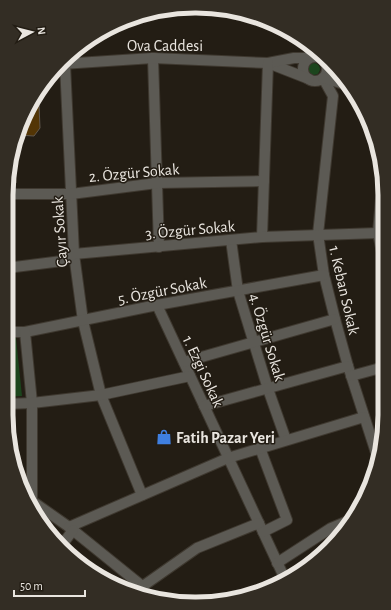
<svg xmlns="http://www.w3.org/2000/svg" width="391" height="610" font-family="'Alegreya Sans',sans-serif">
  <style>
    .green { fill: #1c451d }
    .building { fill: #533505; stroke: #61584e }
    .lines { fill: none; stroke-linecap: round; stroke-linejoin: round }
    .minor-casing { stroke: #3f3930; stroke-width: 12 }
    .minor { stroke: #5c5a54; stroke-width: 10 }
    .labels { text-anchor: middle; stroke-width: 3; stroke-linejoin: round; paint-order: stroke }
    .street-label { font-size: 16px; fill: #e9e5df; stroke: #231d14 }
    .poi-label { font-size: 16px; font-weight: bold; fill: #e9e5df; stroke: #231d14; text-anchor: start }
    .rim { fill: none; stroke: #e9e5df; stroke-width: 5 }
  </style>
  <rect width="100%" height="100%" fill="#231d14"/>
  <g class="green">
    <circle cx="314" cy="69" r="6"/>
    <path d="M 7,338 L 16,338 L 22,396 L 6,397 Z"/>
  </g>
  <g class="building">
    <path d="M 32,102 L 39,105 L 40,128 L 34,136 L 18,135 L 25,112 Z"/>
    <path d="M 14,149 L 16,149 L 16,183 L 8,183 L 8,171 Z"/>
  </g>
  <g class="lines">
    <defs>
      <g id="minor">
        <circle cx="315" cy="69" r="12"/>
        <path d="M 153,58 L 159,247"/>
        <path d="M 268,63 L 309,79"/>
        <path d="M 62,64 L 153,58 L 268,63 L 294,58 L 309,58"/>
        <path d="M 65,64 L 74,254 L 83,321 L 101,395 L 142,495"/>
        <path d="M 323,78 L 333,96 L 318,234 L 324,275 L 335,319 L 348,366 L 378,459"/>
        <path d="M 323,78 L 344,84"/>
        <path d="M 383,176 L 378,233 L 384,262"/>
        <path d="M 7,194 L 71,194 L 157,183 L 264,181"/>
        <path d="M 262,237 L 268,63"/>
        <path d="M 231,240 L 238,291 L 268,389 L 286,440"/>
        <path d="M 7,268 L 62,261 L 74,254 L 262,237 L 378,233"/>
        <path d="M 157,305 L 285,579"/>
        <path d="M 7,332 L 25,332 L 157,305 L 324,275"/>
        <path d="M 25,332 L 32,403 L 32,501 L 29,501"/>
        <path d="M 184,362 L 335,319"/>
        <path d="M 351,376 L 384,367"/>
        <path d="M 6,404 L 32,403 L 101,395 L 190,376"/>
        <path d="M 204,406 L 348,366"/>
        <path d="M 260,448 L 287,520 L 263,532"/>
        <path d="M 28,500 L 32,501 L 69,527 L 142,586"/>
        <path d="M 69,527 L 228,458 L 364,417"/>
        <path d="M 62,545 L 73,530"/>
        <path d="M 277,563 L 331,528 L 350,520"/>
        <path d="M 133,593 L 197,548 L 259,523"/>
      </g>
    </defs>
    <use href="#minor" class="minor-casing"/>
    <use href="#minor" class="minor"/>
  </g>
  <defs>
    <symbol id="shop-bare" viewBox="-9 -9 18 18"><path d="M-5-2.5h2.3a2.7 3.5 0 0 1 5.4 0H5L5.5 6h-11ZM-1.5-2.5h3a1.5 2.3 0 0 0-3 0Z" fill="#3f7fe0" stroke="#231d14" stroke-width="2.5" paint-order="stroke"/></symbol>
  </defs>
  <g fill-rule="evenodd">
    <use href="#shop-bare" x="153" y="426" width="22" height="22"/>
  </g>
  <g class="labels">
    <g class="street-label">
      <text x="165" y="51">Ova Caddesi</text>
      <text transform="translate(134 172) rotate(-5)" y="6">2. Özgür Sokak</text>
      <text transform="translate(190 229) rotate(-5)" y="6">3. Özgür Sokak</text>
      <text transform="translate(59 232) rotate(-94)" y="6">Çayır Sokak</text>
      <text transform="translate(162 290) rotate(-11)" y="6">5. Özgür Sokak</text>
      <text transform="translate(345 290) rotate(77)" y="6">1. Keban Sokak</text>
      <text transform="translate(268 337) rotate(73)" y="6">4. Özgür Sokak</text>
      <text transform="translate(204 371) rotate(65)" y="6">1. Ezgi Sokak</text>
    </g>
    <g class="poi-label">
      <text x="176" y="443">Fatih Pazar Yeri</text>
    </g>
  </g>
  <path d="M0 0H391V610H0ZM195 13H196A182 182 0 0 1 378 195V415A182 182 0 0 1 196 597H195A182 182 0 0 1 13 415V195A182 182 0 0 1 195 13Z" fill="#332d24" fill-rule="evenodd"/>
  <path class="rim" d="M195 13H196A182 182 0 0 1 378 195V415A182 182 0 0 1 196 597H195A182 182 0 0 1 13 415V195A182 182 0 0 1 195 13Z"/>
  <g transform="translate(32 32) rotate(83)" stroke="#231d14" stroke-width="3" paint-order="stroke">
  <path d="M0-3L7 15L0 10L-7 15Z" fill="#e9e5df"/>
  <text y="-6" font-size="11" font-weight="bold" text-anchor="middle" fill="#e9e5df">N</text>
  </g>
  <path d="M14 590v6h71v-6" fill="none" stroke="#e9e5df" stroke-width="2"/>
  <text x="20" y="590" font-size="12" fill="#e9e5df" stroke="#231d14" stroke-width="3" paint-order="stroke">50 m</text>
</svg>
